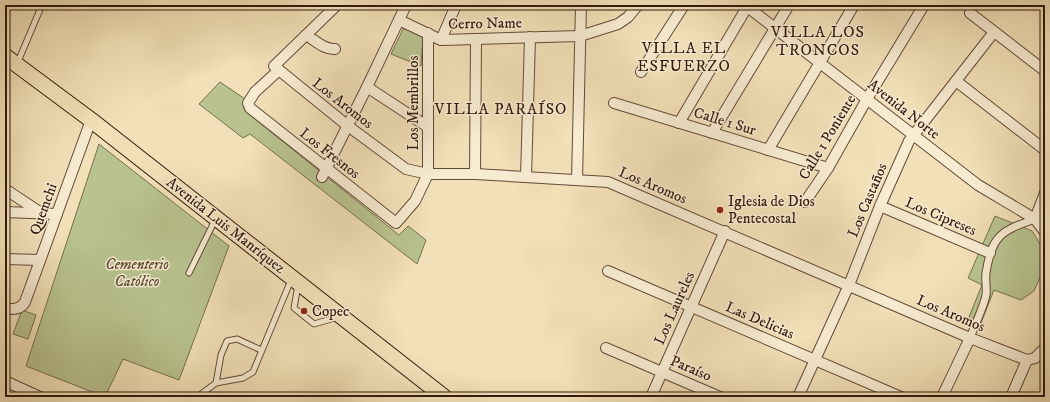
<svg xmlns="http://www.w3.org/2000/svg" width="1050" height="402" font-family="'IM FELL DW Pica',serif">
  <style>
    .green { fill: #b8c390; stroke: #766e4f }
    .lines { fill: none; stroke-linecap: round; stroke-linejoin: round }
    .service-casing { stroke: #634a38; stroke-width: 7 }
    .pedestrian-casing { stroke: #634a38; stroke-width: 9 }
    .minor-casing { stroke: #634a38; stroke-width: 12 }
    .primary-casing { stroke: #33180e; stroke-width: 17 }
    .service { stroke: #f7ebd1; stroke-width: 5 }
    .pedestrian { stroke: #f7ebd1; stroke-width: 7 }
    .minor { stroke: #f7ebd1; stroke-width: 10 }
    .primary { stroke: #f2e0b8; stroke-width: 15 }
    .poi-dot { fill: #8f2418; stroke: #f7ebd1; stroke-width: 1.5 }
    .labels { text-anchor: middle; stroke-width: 3; stroke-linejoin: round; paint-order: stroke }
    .street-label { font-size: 15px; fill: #33180e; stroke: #f7ebd1 }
    .poi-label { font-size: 15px; fill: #33180e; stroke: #f7ebd1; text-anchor: start }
    .park-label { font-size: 15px; font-style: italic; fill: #5b4b35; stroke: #f7ebd1 }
    .neighbourhood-label { font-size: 16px; letter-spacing: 1px; fill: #33180e; stroke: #f7ebd1 }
  </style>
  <rect width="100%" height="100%" fill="#f2e0b8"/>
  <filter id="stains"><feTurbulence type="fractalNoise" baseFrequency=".005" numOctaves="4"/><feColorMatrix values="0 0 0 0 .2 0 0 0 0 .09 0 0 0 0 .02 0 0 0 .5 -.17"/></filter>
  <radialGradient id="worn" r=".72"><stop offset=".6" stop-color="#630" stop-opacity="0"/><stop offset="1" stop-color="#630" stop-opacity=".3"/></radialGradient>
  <g class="green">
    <path d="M 404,27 L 423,36 L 421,66 L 391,54 Z"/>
    <path d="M 220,82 L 245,99 L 245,111 L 399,235 L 408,226 L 426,240 L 417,264 L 250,134 L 243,138 L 199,104 Z"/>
    <path d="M 99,144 L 229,246 L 179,380 L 123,359 L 105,397 L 26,366 Z"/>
    <path d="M 995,216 L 1032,231 L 1045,252 L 1045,267 L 1034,291 L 1021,300 L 994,290 L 979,328 L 967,322 L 982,285 L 968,278 Z"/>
    <path d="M 22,310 L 36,315 L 28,339 L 13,334 Z"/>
  </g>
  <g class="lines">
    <defs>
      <g id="service">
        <path d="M 17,64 L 42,5"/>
        <path d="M 189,273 L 215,220"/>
        <path d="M 298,285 L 294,308 L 314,324 L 338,317"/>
        <path d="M 216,383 L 221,355 L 227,341 L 237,339 L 261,350"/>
        <path d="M 197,397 L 216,383 L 243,378 L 253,372 L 291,280"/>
      </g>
      <path id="pedestrian" d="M 970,338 C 975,324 983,309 986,295 C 987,288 985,280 986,273 C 992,235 1001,231 1035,219"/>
      <g id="minor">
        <path d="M 337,5 L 274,66 L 348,126 L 406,169 L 428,174 L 475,174 L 608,182 L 970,338 L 1027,360"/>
        <path d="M 745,5 L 978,185 L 1035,219 L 1045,232"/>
        <path d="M 970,13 L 1045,71"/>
        <path d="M 399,20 L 441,40 L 580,36 L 618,24 L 628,17 L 638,5"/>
        <path d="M 306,35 C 315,40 324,50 335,49"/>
        <path d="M 441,40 L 456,5"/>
        <path d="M 279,70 L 255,92 L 248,103 L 250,108 L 396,223 L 415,201 L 428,174 L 428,33"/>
        <path d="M 641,72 L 684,5"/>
        <path d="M 956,81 L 1045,150"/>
        <path d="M 367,87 L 428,127"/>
        <path d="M 614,103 L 828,168"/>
        <path d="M 679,123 L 747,7"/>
        <path d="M 712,133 L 789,5"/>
        <path d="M 768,150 L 854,5"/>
        <path d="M 475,174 L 476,39"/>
        <path d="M 322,177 L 367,87 L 406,5"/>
        <path d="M 526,177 L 530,37"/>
        <path d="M 577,180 L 581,5"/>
        <path d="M 5,189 L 41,213"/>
        <path d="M 805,202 L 828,168 L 867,99 L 924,5"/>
        <path d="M 880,206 L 990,253"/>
        <path d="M 5,212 L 57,214"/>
        <path d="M 1035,219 L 1045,193"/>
        <path d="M 5,259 L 40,260"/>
        <path d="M 608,271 L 901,397"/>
        <path d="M 5,309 C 13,309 20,310 25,302 L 91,120"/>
        <path d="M 606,348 L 720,397"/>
        <path d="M 5,381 L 40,397"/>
        <path d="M 651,397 L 725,231"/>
        <path d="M 798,397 L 849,285 L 880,206 L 909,141 L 994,32"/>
        <path d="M 942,397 L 970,338"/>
        <path d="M 1011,397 L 1027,360 L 1035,358 L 1045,348"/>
      </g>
      <path id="primary" d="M 5,56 L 91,120 L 444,397"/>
    </defs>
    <use href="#service" class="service-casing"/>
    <use href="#pedestrian" class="pedestrian-casing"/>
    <use href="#minor" class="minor-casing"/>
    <use href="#primary" class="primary-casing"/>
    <use href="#service" class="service"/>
    <use href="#pedestrian" class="pedestrian"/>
    <use href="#minor" class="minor"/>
    <use href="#primary" class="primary"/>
  </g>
  <g class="poi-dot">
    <circle cx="720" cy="210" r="4"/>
    <circle cx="304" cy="311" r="4"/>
  </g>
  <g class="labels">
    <g class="street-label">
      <text transform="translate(485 23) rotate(-1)" y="5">Cerro Name</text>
      <text transform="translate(343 103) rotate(38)" y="5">Los Aromos</text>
      <text transform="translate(413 103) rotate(-90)" y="5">Los Membrillos</text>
      <text transform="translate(904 109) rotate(38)" y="5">Avenida Norte</text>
      <text transform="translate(725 121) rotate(17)" y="5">Calle 1 Sur</text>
      <text transform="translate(827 137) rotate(-59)" y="5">Calle 1 Poniente</text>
      <text transform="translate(330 153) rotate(38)" y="5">Los Fresnos</text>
      <text transform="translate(653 185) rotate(23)" y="5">Los Aromos</text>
      <text transform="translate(867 200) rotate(-67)" y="5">Los Castaños</text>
      <text transform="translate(43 209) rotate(-70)" y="5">Quemchi</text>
      <text transform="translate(941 216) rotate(23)" y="5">Los Cipreses</text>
      <text transform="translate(226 225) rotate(38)" y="5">Avenida Luis Manríquez</text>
      <text transform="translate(674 308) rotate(-66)" y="5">Los Laureles</text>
      <text transform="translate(951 313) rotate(23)" y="5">Los Aromos</text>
      <text transform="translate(760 320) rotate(23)" y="5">Las Delicias</text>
      <text transform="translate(691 368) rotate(23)" y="5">Paraíso</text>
    </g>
    <g class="poi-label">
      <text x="728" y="206">Iglesia de Dios<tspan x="728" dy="17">Pentecostal</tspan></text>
      <text x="312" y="316">Copec</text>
    </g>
    <g class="park-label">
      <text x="137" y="269">Cementerio<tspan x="137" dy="17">Católico</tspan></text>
    </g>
    <g class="neighbourhood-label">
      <text x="818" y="37">VILLA LOS<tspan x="818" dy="18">TRONCOS</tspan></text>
      <text x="684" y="53">VILLA EL<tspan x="684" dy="18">ESFUERZO</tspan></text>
      <text x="501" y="114">VILLA PARAÍSO</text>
    </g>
  </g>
  <rect width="1050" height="402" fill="none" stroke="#f2e0b8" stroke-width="20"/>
  <rect x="6" y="6" width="1038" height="390" fill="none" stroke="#33180e" stroke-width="2"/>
  <rect x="10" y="10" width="1030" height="382" fill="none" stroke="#33180e"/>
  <rect width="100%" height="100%" filter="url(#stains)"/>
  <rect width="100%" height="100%" fill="url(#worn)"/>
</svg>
